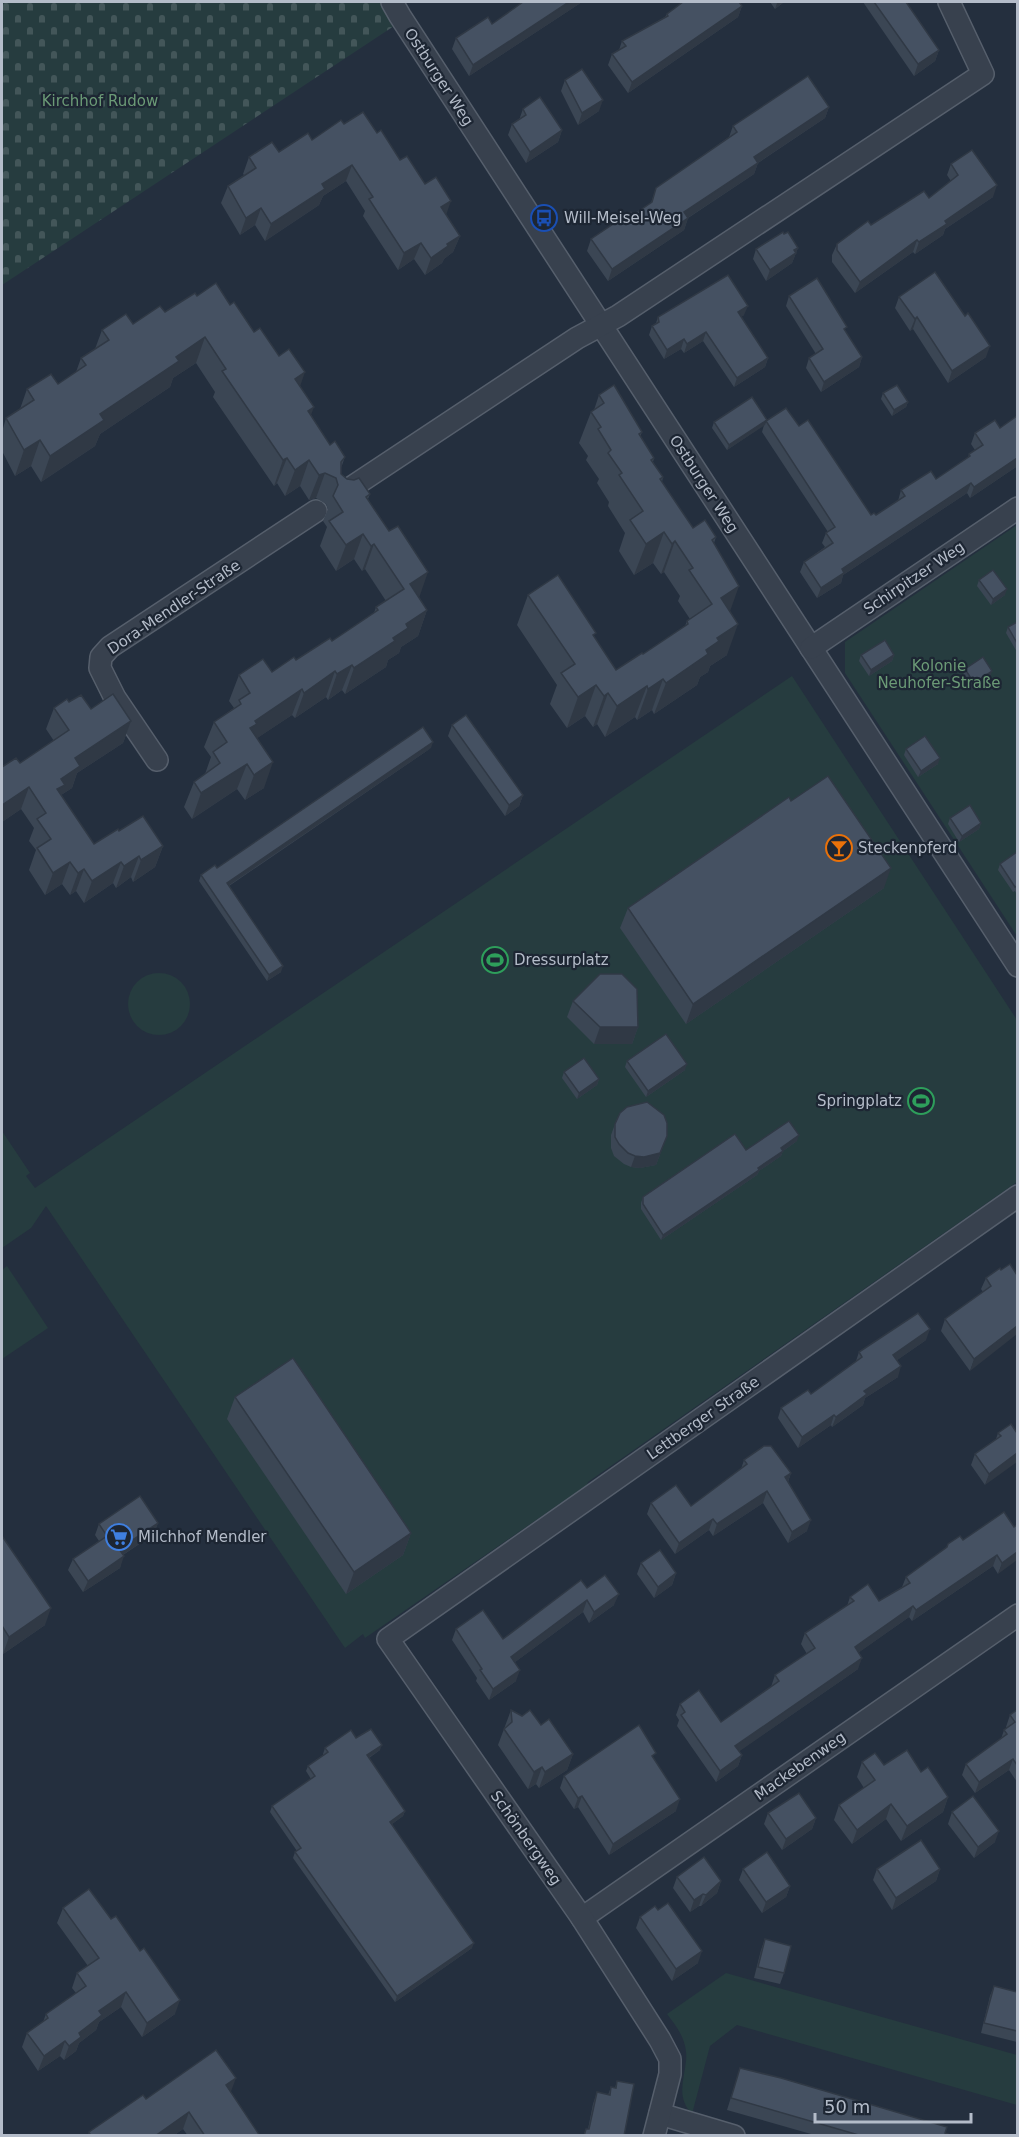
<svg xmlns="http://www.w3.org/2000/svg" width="1019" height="2137" font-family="'DejaVu Sans',sans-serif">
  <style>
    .green { fill: #263c3f }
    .cemetery { fill: url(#cemetery-stones) }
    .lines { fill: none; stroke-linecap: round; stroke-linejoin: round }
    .street-casing { stroke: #565f6c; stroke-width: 24 }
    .street { stroke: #38414e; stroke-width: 21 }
    .wall { fill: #3b4654 }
    .shaded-wall { fill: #303945 }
    .building { fill: #455162; stroke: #303945; stroke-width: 1.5 }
    .labels { text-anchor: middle; stroke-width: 4.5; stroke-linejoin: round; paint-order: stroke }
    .street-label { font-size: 15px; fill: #b4bcc9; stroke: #1d2633 }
    .park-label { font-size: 15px; fill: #6b9a76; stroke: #1d2633 }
    .poi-label { font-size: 15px; fill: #b4bcc9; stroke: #1d2633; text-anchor: start }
  </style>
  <defs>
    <pattern id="cemetery-stones" width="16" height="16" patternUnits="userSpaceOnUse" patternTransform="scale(1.5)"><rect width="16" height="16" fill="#263c3f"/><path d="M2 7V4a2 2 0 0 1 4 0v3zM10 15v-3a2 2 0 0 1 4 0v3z" fill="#435659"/></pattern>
  </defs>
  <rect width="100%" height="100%" fill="#242f3e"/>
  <g class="green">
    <path d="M 1017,525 L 1017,936 L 845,673 L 845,642 Z"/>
    <path d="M 792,676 L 1017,1020 L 1017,1182 L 588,1482 L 587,1485 L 365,1638 L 363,1634 L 345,1648 L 46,1206 L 31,1228 L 2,1248 L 2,1131 L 30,1173 L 26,1176 L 35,1188 Z"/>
    <circle cx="159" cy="1004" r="31"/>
    <path d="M 7,1266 L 48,1328 L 2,1359 L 2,1270 Z"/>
    <path d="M 726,1973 L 1017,2055 L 1017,2105 L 737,2025 L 710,2046 L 692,2114 C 676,2097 684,2081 686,2061 C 688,2042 678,2028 667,2014 Z"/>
  </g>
  <path class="cemetery" d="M 2,2 L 382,2 L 394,26 L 2,285 Z"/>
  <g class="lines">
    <defs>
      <g id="street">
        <path d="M 392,2 L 400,16 L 1018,966"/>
        <path d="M 343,493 L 577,338 L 618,316 L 983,74 L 949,2"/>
        <path d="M 811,648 L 1018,508"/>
        <path d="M 157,760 L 115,698 L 100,668 L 101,657 L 110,647 L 316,511"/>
        <path d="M 582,1918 L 1018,1615"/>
        <path d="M 660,2114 L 734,2136"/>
        <path d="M 654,2136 L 670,2074 L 670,2059 L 660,2040 L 582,1918 L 388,1639 L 1018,1196"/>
      </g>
    </defs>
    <use href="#street" class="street-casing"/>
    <use href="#street" class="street"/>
  </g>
  <g class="wall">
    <path d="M 523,2 L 582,2 L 469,76 L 452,49 L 456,38 L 492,24 Z"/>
    <path d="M 770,2 L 784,2 L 775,9 Z"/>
    <path d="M 863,2 L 906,2 L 939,50 L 935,61 L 914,76 Z"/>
    <path d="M 742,6 L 738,17 L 628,93 L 608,65 L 612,54 L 619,50 L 622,41 L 665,17 L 667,14 Z"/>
    <path d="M 565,80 L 599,111 L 578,125 L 561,91 Z"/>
    <path d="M 829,107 L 825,118 L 758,163 L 754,174 L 688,218 L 684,230 L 608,281 L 587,251 L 591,239 L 633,215 L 651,203 L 656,188 L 729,137 L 733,126 Z"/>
    <path d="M 523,109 L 562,130 L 558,142 L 526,163 L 508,135 L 512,124 L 519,120 Z"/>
    <path d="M 344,124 L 377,133 L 446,215 L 460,236 L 453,252 L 444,259 L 442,263 L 425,275 L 414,259 L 398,270 L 363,216 L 365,211 L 346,181 L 323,196 L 319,205 L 265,241 L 255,225 L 240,235 L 221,203 L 228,186 L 244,175 L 243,174 L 249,157 L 279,152 L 312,140 Z"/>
    <path d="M 951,164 L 993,197 L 945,229 L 943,235 L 915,254 L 913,252 L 855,293 L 832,262 L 832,255 L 837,244 L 871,225 L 929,198 L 951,181 L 947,175 Z"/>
    <path d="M 798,248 L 792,263 L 766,281 L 753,259 L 756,249 Z"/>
    <path d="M 197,296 L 230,305 L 300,386 L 311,415 L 330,445 L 345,457 L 341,468 L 341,474 L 347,479 L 370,494 L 368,499 L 419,598 L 427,610 L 418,636 L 401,647 L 399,653 L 388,660 L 386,667 L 345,694 L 342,690 L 328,700 L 326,697 L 295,718 L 292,715 L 257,738 L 264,788 L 245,800 L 237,789 L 192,819 L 184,807 L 194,782 L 205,774 L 211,757 L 204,747 L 214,722 L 234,708 L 229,701 L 239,675 L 272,672 L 296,660 L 332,641 L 374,613 L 376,607 L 386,601 L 365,569 L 362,571 L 354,559 L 336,571 L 320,546 L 327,527 L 323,521 L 328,509 L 326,504 L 316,498 L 309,500 L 300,486 L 285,496 L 277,483 L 274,486 L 213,397 L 215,392 L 196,363 L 173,378 L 170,387 L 100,434 L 95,446 L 41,482 L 31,466 L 15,476 L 2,451 L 2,432 L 6,418 L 20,409 L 27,389 L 58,384 L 76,372 L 81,358 L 95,349 L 102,330 L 133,324 L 165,312 Z"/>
    <path d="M 789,296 L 862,357 L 859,367 L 821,392 L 806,368 L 809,358 L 816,354 L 786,306 Z"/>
    <path d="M 899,297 L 986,357 L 948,383 L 913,329 L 910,331 L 895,308 Z"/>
    <path d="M 744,315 L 741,317 L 768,358 L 765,367 L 734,387 L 703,341 L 684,353 L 681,349 L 664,359 L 649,335 L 652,326 L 656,323 L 658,317 Z"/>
    <path d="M 883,393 L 908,402 L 906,407 L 892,416 L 881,399 Z"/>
    <path d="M 599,395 L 642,432 L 640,437 L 654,458 L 653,462 L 663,477 L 662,482 L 693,528 L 716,537 L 714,543 L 730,611 L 727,655 L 710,666 L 708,672 L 700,677 L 697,685 L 654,714 L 652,710 L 637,720 L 635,717 L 605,737 L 597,724 L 593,727 L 585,716 L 567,728 L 550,704 L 557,685 L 517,625 L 528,595 L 595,638 L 616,670 L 643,654 L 685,626 L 687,621 L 690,619 L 678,601 L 680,596 L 664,572 L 661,574 L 653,563 L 634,575 L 619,551 L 625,533 L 608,506 L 609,502 L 597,483 L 599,479 L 586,460 L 588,456 L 579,443 L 591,412 L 594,410 Z"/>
    <path d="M 1017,416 L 1017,469 L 1016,467 L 970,498 L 967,493 L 843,575 L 841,583 L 817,598 L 800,572 L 804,562 L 825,547 L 822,543 L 826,533 L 828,532 L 762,432 L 764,425 L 727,450 L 712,428 L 714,422 L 767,420 L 766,421 L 799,426 L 871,515 L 876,515 L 898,501 L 901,490 L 936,479 L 968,458 L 969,454 L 975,450 L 971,444 L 975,433 L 1000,428 Z"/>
    <path d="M 979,580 L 1005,595 L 991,605 L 977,586 Z"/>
    <path d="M 1017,622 L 1017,652 L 1006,633 L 1008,627 Z"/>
    <path d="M 861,655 L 894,655 L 892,661 L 869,676 L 859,661 Z"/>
    <path d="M 965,669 L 990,677 L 972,689 L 963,675 Z"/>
    <path d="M 69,702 L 131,721 L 123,743 L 77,773 L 72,788 L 61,795 L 94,844 L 119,831 L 163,846 L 155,867 L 133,882 L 131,877 L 116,888 L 113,883 L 84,903 L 76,891 L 70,895 L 62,884 L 45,895 L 29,870 L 36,850 L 29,841 L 34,828 L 21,809 L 2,822 L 2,767 L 20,763 L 54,741 L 46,729 L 54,708 Z"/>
    <path d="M 452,725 L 523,795 L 519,806 L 505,816 L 448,736 Z"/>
    <path d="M 431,748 L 229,886 L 281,972 L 267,981 L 199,881 L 201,875 L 217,868 Z"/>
    <path d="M 906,749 L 938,764 L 918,777 L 904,755 Z"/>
    <path d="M 791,801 L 884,888 L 686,1024 L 620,928 L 628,908 Z"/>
    <path d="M 950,818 L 981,823 L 979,829 L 959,842 L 948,824 Z"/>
    <path d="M 1017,852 L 1017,895 L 1015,891 L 1013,892 L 998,870 L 1000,864 Z"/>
    <path d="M 573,1001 L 638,1027 L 632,1044 L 594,1044 L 567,1017 Z"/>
    <path d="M 627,1061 L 685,1070 L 646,1097 L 625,1067 Z"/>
    <path d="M 564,1072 L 599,1079 L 597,1085 L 577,1099 L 562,1078 Z"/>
    <path d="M 615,1124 L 667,1136 L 656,1165 L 640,1168 L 631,1167 L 624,1164 L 614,1156 L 611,1148 L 611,1135 Z"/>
    <path d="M 797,1141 L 783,1151 L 781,1156 L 759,1171 L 757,1175 L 661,1240 L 641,1209 L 641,1203 L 643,1197 L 746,1150 Z"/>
    <path d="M 1010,1264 L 970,1371 L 941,1331 L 945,1319 L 983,1292 L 981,1289 L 986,1278 L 1001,1270 Z"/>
    <path d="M 926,1340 L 897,1360 L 898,1377 L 865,1398 L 863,1405 L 832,1427 L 831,1425 L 798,1448 L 778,1418 L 781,1408 L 811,1394 L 856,1361 L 859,1352 Z"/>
    <path d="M 235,1397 L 411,1533 L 403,1555 L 346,1594 L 227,1419 Z"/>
    <path d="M 1011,1424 L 985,1485 L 971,1465 L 975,1454 L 996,1439 L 998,1433 Z"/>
    <path d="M 744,1460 L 791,1473 L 788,1482 L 807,1531 L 788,1543 L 763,1503 L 713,1536 L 709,1530 L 675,1554 L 647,1514 L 651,1503 L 691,1506 L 741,1469 Z"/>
    <path d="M 158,1523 L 154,1534 L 123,1555 L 120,1568 L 83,1592 L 68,1570 L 73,1559 L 99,1541 L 95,1535 L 99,1524 Z"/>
    <path d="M 1017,1525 L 998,1574 L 993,1566 L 912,1621 L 909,1617 L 859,1652 L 858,1669 L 739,1751 L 742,1755 L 738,1766 L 716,1782 L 677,1726 L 679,1720 L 676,1715 L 680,1704 L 721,1722 L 771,1687 L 775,1675 L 807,1654 L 801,1644 L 805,1633 L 847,1606 L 850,1597 L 879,1601 L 902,1587 L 906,1577 L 946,1548 L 948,1544 L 1014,1527 Z"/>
    <path d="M 2,1536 L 45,1625 L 3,1654 L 2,1651 Z"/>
    <path d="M 641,1563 L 676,1573 L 672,1585 L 654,1598 L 637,1574 Z"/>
    <path d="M 587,1588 L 614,1605 L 589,1623 L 583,1612 L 515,1662 L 516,1681 L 489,1700 L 476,1681 L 477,1678 L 452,1640 L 456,1629 L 503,1639 Z"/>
    <path d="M 511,1710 L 541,1725 L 573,1754 L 567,1770 L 539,1788 L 536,1784 L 528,1789 L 498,1745 Z"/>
    <path d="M 1017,1710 L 1017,1782 L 1009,1770 L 975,1793 L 962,1775 L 966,1764 L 1001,1739 L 1004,1730 L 1007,1728 L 1006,1727 L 1010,1715 Z"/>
    <path d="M 356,1738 L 380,1750 L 369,1758 L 405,1811 L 403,1816 L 392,1824 L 472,1948 L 395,2002 L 293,1858 L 295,1852 L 297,1851 L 270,1812 L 272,1806 L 311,1779 L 306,1771 L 308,1766 L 323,1755 L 323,1754 L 325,1748 Z"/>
    <path d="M 654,1759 L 676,1811 L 609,1855 L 578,1807 L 574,1809 L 560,1788 L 564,1776 Z"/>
    <path d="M 862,1762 L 921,1772 L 948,1797 L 943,1812 L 901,1841 L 886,1819 L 852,1844 L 834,1820 L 839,1805 L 864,1788 L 857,1777 Z"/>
    <path d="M 952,1812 L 995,1842 L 974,1858 L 948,1824 Z"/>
    <path d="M 768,1813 L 816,1818 L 812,1829 L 782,1850 L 764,1824 Z"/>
    <path d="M 743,1869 L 790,1886 L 786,1897 L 762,1913 L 739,1880 Z"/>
    <path d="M 877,1869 L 940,1869 L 936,1881 L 892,1910 L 873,1880 Z"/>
    <path d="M 677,1877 L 721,1881 L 717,1893 L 701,1906 L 699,1906 L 690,1912 L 673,1888 Z"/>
    <path d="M 63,1908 L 175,2014 L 142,2037 L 121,2007 L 99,2022 L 96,2030 L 79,2043 L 76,2051 L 64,2060 L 60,2056 L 38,2071 L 22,2047 L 27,2033 L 43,2022 L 46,2014 L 76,1993 L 72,1988 L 77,1973 L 88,1966 L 57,1923 Z"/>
    <path d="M 640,1917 L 698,1963 L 672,1981 L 636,1928 Z"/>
    <path d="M 765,1939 L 784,1973 L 780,1984 L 754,1978 L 761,1950 Z"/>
    <path d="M 994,1986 L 1017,1992 L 1017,2042 L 981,2033 L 990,1996 Z"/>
    <path d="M 740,2068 L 945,2133 L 953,2136 L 818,2136 L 727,2110 Z"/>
    <path d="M 617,2081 L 624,2136 L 583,2136 L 586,2129 L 588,2129 L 593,2104 L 597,2092 L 608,2095 L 611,2087 L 615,2088 Z"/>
    <path d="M 231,2092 L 260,2136 L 188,2136 L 183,2129 L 173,2136 L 88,2136 L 89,2132 L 146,2099 Z"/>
  </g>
  <g class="shaded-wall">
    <path d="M 569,2 L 582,2 L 469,76 L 473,65 Z"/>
    <path d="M 779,2 L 784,2 L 775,9 L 777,3 Z"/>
    <path d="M 742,6 L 738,17 L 628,93 L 632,82 Z"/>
    <path d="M 939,50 L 935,61 L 914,76 L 918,64 Z"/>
    <path d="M 603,100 L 599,111 L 578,125 L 582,113 Z"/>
    <path d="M 829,107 L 825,118 L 750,168 L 754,157 Z"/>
    <path d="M 562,130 L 558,142 L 526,163 L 530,152 Z"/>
    <path d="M 758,163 L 754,174 L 680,223 L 684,212 Z"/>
    <path d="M 352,165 L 346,181 L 323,196 L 319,205 L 265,241 L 271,224 L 322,184 Z"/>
    <path d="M 997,185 L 993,197 L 945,229 L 943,235 L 915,254 L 919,242 L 945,221 Z"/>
    <path d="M 451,201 L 445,218 L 441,207 Z"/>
    <path d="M 261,208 L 255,225 L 240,235 L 246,218 Z"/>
    <path d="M 688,218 L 684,230 L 608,281 L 612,269 Z"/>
    <path d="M 460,236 L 453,252 L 444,259 L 442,263 L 425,275 L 431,258 L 447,244 Z"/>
    <path d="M 917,240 L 913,252 L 855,293 L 860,282 Z"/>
    <path d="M 421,243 L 414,259 L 398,270 L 404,253 Z"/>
    <path d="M 798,248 L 792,263 L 766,281 L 770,270 Z"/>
    <path d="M 748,306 L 744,315 L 735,321 L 738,312 Z"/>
    <path d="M 917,317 L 913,329 L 910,331 L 915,319 Z"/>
    <path d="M 706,332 L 703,341 L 684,353 L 687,344 Z"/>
    <path d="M 205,337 L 196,363 L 173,378 L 170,387 L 100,434 L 95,446 L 41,482 L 50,456 L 100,414 L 176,357 Z"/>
    <path d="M 684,339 L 681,349 L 664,359 L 667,350 Z"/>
    <path d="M 990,346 L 986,357 L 948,383 L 952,371 Z"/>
    <path d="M 862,357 L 859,367 L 821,392 L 824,382 Z"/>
    <path d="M 768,358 L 765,367 L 734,387 L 737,378 Z"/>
    <path d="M 305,372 L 296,398 L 295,379 Z"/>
    <path d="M 908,402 L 906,407 L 892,416 L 894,410 Z"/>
    <path d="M 314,407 L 304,433 L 308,411 Z"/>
    <path d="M 767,420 L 765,425 L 727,450 L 729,445 Z"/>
    <path d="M 40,440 L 31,466 L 15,476 L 24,450 Z"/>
    <path d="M 287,458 L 277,483 L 274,486 L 283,460 Z"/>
    <path d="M 1017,458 L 1017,462 L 1016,467 L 970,498 L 974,487 Z"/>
    <path d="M 309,460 L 300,486 L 285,496 L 295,470 Z"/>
    <path d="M 325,473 L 316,498 L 309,500 L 319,475 Z"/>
    <path d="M 971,483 L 967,493 L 843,575 L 841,583 L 817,598 L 821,588 L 842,569 Z"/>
    <path d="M 664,532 L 653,563 L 634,575 L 646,544 Z"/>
    <path d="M 363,534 L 354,559 L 336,571 L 346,545 Z"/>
    <path d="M 675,541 L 664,572 L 661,574 L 672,544 Z"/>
    <path d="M 374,544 L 365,569 L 362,571 L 371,546 Z"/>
    <path d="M 428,572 L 419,598 L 410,584 Z"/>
    <path d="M 739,586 L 728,617 L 721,598 Z"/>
    <path d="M 1007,589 L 1005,595 L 991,605 L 993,599 Z"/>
    <path d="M 427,610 L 418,636 L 401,647 L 399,653 L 388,660 L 386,667 L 345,694 L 354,668 L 393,638 L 406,624 Z"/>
    <path d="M 738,624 L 727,655 L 710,666 L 708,672 L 700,677 L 697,685 L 654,714 L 666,683 L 706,650 L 717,638 Z"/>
    <path d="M 894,655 L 892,661 L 869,676 L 871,670 Z"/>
    <path d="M 352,665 L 342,690 L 328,700 L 337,674 Z"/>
    <path d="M 335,671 L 326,697 L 295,718 L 304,693 Z"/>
    <path d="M 992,671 L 990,677 L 972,689 L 974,683 Z"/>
    <path d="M 663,679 L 652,710 L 637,720 L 648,689 Z"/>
    <path d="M 596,685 L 585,716 L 567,728 L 578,697 Z"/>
    <path d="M 647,686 L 635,717 L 605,737 L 617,706 Z"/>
    <path d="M 302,689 L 292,715 L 250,743 L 250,728 L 255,721 Z"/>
    <path d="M 608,693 L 597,724 L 593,727 L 604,696 Z"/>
    <path d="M 131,721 L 123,743 L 77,773 L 72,788 L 53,800 L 61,779 L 75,758 Z"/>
    <path d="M 433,742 L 431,748 L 225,888 L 227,883 Z"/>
    <path d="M 940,758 L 938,764 L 918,777 L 921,771 Z"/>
    <path d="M 273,762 L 264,788 L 245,800 L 254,775 Z"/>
    <path d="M 247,764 L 237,789 L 192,819 L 201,793 Z"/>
    <path d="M 29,787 L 21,809 L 2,822 L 2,805 Z"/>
    <path d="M 523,795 L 519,806 L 505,816 L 509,805 Z"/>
    <path d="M 981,823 L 979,829 L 959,842 L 962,836 Z"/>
    <path d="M 163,846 L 155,867 L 133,882 L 141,860 Z"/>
    <path d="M 139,856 L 131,877 L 116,888 L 124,866 Z"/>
    <path d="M 70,862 L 62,884 L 45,895 L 53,873 Z"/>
    <path d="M 121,862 L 113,883 L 84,903 L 92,881 Z"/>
    <path d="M 891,868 L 884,888 L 686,1024 L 693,1004 Z"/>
    <path d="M 84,869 L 76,891 L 70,895 L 78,873 Z"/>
    <path d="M 283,966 L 281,972 L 267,981 L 269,975 Z"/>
    <path d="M 600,1027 L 638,1027 L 632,1044 L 594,1044 Z"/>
    <path d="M 687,1064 L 685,1070 L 646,1097 L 648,1091 Z"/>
    <path d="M 599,1079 L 597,1085 L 577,1099 L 579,1093 Z"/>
    <path d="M 799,1135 L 797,1141 L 783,1151 L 781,1156 L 759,1171 L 757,1175 L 661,1240 L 663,1235 L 758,1168 L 781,1148 Z"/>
    <path d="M 667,1136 L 656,1165 L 640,1168 L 631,1167 L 635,1156 Z"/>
    <path d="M 1017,1326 L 1017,1334 L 970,1371 L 974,1359 Z"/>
    <path d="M 930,1329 L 926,1340 L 890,1365 L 893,1355 Z"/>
    <path d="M 901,1366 L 898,1377 L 865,1398 L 863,1405 L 832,1427 L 836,1417 L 864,1391 Z"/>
    <path d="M 834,1415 L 831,1425 L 798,1448 L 802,1437 Z"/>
    <path d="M 1017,1453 L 1017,1462 L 985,1485 L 989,1474 Z"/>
    <path d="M 791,1473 L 787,1484 L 785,1477 Z"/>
    <path d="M 767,1491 L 763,1503 L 713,1536 L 717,1524 Z"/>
    <path d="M 713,1519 L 709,1530 L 675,1554 L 679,1543 Z"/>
    <path d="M 811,1520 L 807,1531 L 788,1543 L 792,1532 Z"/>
    <path d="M 158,1523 L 154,1534 L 115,1560 L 119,1549 Z"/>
    <path d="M 411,1533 L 403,1555 L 346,1594 L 354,1572 Z"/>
    <path d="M 1017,1552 L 1017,1560 L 998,1574 L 1002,1563 Z"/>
    <path d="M 997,1555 L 993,1566 L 912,1621 L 916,1610 Z"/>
    <path d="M 124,1556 L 120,1568 L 83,1592 L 88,1581 Z"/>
    <path d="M 676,1573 L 672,1585 L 654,1598 L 658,1587 Z"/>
    <path d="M 619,1594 L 614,1605 L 589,1623 L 594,1612 Z"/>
    <path d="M 587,1600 L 583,1612 L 507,1668 L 511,1657 Z"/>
    <path d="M 913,1606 L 909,1617 L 851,1658 L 855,1647 Z"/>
    <path d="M 51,1608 L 45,1625 L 3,1654 L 9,1637 Z"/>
    <path d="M 862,1658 L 858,1669 L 731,1757 L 735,1746 Z"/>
    <path d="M 520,1670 L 516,1681 L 489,1700 L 493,1689 Z"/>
    <path d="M 382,1745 L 380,1750 L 365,1760 L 367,1755 Z"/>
    <path d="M 573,1754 L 567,1770 L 539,1788 L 545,1772 Z"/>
    <path d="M 742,1755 L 738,1766 L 716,1782 L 720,1771 Z"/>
    <path d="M 1013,1759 L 1009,1770 L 975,1793 L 979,1782 Z"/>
    <path d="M 542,1767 L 536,1784 L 528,1789 L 534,1772 Z"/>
    <path d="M 582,1796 L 578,1807 L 574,1809 L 578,1798 Z"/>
    <path d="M 948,1797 L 943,1812 L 901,1841 L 907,1826 Z"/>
    <path d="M 680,1799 L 676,1811 L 609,1855 L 613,1844 Z"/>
    <path d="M 891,1804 L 886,1819 L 852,1844 L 857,1830 Z"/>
    <path d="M 405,1811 L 403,1816 L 388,1827 L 390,1822 Z"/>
    <path d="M 816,1818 L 812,1829 L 782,1850 L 786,1839 Z"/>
    <path d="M 999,1831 L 995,1842 L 974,1858 L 978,1847 Z"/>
    <path d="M 940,1869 L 936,1881 L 892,1910 L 896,1898 Z"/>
    <path d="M 721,1881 L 717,1893 L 701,1906 L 706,1895 Z"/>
    <path d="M 790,1886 L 786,1897 L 762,1913 L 766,1902 Z"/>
    <path d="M 703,1894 L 699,1906 L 690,1912 L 694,1900 Z"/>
    <path d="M 474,1943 L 472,1948 L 395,2002 L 397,1996 Z"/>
    <path d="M 702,1951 L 698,1963 L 672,1981 L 676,1969 Z"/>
    <path d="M 126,1992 L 121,2007 L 99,2022 L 96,2030 L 79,2043 L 76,2051 L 64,2060 L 69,2046 L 79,2033 L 99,2011 Z"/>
    <path d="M 180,2000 L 175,2014 L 142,2037 L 147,2023 Z"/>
    <path d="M 65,2041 L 60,2056 L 38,2071 L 44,2056 Z"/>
    <path d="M 236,2078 L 230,2094 L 226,2085 Z"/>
    <path d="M 189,2112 L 183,2129 L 173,2136 L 155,2136 Z"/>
  </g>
  <g class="building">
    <path d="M 523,2 L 569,2 L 473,65 L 456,38 L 488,17 L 492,24 Z"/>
    <path d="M 683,2 L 739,2 L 742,6 L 632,82 L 612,54 L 626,46 L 622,41 L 668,16 L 667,14 Z"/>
    <path d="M 874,2 L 906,2 L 939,50 L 918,64 Z"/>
    <path d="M 582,69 L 603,100 L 582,113 L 565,80 Z"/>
    <path d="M 808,76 L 829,107 L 754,157 L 758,163 L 684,212 L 688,218 L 612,269 L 591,239 L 631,212 L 633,215 L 652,202 L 656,188 L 737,132 L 733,126 Z"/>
    <path d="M 540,97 L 562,130 L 530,152 L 512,124 L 526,115 L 523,109 Z"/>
    <path d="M 363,112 L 377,133 L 381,130 L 400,160 L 407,156 L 425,184 L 436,177 L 451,201 L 441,207 L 460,236 L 447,244 L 448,246 L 431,258 L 421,243 L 404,253 L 369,199 L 373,197 L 352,165 L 322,184 L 325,189 L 271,224 L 261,208 L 246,218 L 228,186 L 256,168 L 249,157 L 272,142 L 279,152 L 308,133 L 312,140 L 341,120 L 344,124 Z"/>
    <path d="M 972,150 L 997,185 L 945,221 L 947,224 L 919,242 L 917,240 L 860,282 L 837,250 L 837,244 L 868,221 L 871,225 L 924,191 L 929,198 L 958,175 L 951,164 Z"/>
    <path d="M 783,232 L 784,234 L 788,232 L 798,248 L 794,250 L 796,253 L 770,270 L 756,249 Z"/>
    <path d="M 935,272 L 965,316 L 968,313 L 990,346 L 952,371 L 917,317 L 915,319 L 899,297 Z"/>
    <path d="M 728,275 L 748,306 L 738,312 L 768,358 L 737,378 L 706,332 L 687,344 L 684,339 L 667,350 L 652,326 L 659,322 L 658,317 Z"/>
    <path d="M 817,278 L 847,327 L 844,329 L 862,357 L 824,382 L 809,358 L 823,349 L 789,296 Z"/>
    <path d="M 216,283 L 230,305 L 234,302 L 254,332 L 260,328 L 279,356 L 289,349 L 305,372 L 295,379 L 314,407 L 308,411 L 330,445 L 335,441 L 345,457 L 341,462 L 341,474 L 347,479 L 354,480 L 359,478 L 370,494 L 366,497 L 389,531 L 398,526 L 428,572 L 410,584 L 427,610 L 406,624 L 408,628 L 393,638 L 395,641 L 354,668 L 352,665 L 337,674 L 335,671 L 304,693 L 302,689 L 255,721 L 257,724 L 250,728 L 273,762 L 254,775 L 247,764 L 201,793 L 194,782 L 220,763 L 213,752 L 227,742 L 214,722 L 241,704 L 239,700 L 250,693 L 239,675 L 263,659 L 272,672 L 294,657 L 296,660 L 330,638 L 332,641 L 378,610 L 376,607 L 404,589 L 374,544 L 371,546 L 363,534 L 346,545 L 329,521 L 343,512 L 333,496 L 338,485 L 336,478 L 325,473 L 319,475 L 309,460 L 295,470 L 287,458 L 283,460 L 222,371 L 226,369 L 205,337 L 176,357 L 179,361 L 100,414 L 104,420 L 50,456 L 40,440 L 24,450 L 6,418 L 34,400 L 27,389 L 51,374 L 58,384 L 86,365 L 81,358 L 109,340 L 102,330 L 126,314 L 133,324 L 160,306 L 165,312 L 195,293 L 197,296 Z"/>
    <path d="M 614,385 L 642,432 L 639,434 L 654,458 L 651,460 L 663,477 L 660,479 L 693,528 L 705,520 L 716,537 L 712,540 L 739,586 L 721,598 L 738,624 L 717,638 L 719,641 L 706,650 L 708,654 L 666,683 L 663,679 L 648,689 L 647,686 L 617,706 L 608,693 L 604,696 L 596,685 L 578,697 L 561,673 L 575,664 L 528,595 L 558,575 L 596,633 L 593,635 L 616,670 L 642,653 L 643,654 L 688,624 L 687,621 L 712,604 L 689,570 L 693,568 L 675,541 L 672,544 L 664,532 L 646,544 L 630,520 L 643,511 L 619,475 L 622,473 L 608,453 L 611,450 L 598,429 L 601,427 L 591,412 L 604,403 L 599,395 Z"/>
    <path d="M 897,385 L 908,402 L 894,410 L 883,393 Z"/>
    <path d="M 752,397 L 767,420 L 729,445 L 714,422 Z"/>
    <path d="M 786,408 L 799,426 L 808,420 L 871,515 L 874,513 L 876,515 L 905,496 L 901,490 L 931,471 L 936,479 L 970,456 L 969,454 L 983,445 L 975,433 L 995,420 L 1000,428 L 1017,416 L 1017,458 L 974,487 L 971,483 L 842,569 L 844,573 L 821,588 L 804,562 L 833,543 L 826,533 L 835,527 L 766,421 Z"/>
    <path d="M 993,570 L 1007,589 L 993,599 L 979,580 Z"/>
    <path d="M 1017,622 L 1017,643 L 1008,627 Z"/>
    <path d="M 885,640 L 894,655 L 871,670 L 861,655 Z"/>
    <path d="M 983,657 L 992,671 L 974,683 L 965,669 Z"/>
    <path d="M 113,694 L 131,721 L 75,758 L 80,766 L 61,779 L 65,785 L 57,789 L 94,844 L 118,829 L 119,831 L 143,816 L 163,846 L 141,860 L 139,856 L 124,866 L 121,862 L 92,881 L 84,869 L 78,873 L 70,862 L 53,873 L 37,848 L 51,839 L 37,819 L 46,813 L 29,787 L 2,805 L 2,767 L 16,758 L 20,763 L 69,730 L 54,708 L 67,699 L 69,702 L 81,695 L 91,709 Z"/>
    <path d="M 466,715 L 523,795 L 509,805 L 452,725 Z"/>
    <path d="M 423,727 L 433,742 L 227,883 L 283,966 L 269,975 L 201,875 L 215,865 L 217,868 Z"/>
    <path d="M 925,736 L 940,758 L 921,771 L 906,749 Z"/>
    <path d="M 828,776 L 891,868 L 693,1004 L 628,908 L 789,797 L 791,801 Z"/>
    <path d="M 970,805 L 981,823 L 962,836 L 950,818 Z"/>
    <path d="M 1017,852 L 1017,886 L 1015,887 L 1000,864 Z"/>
    <path d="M 600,974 L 622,974 L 637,989 L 638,1027 L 600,1027 L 573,1001 Z"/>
    <path d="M 666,1034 L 687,1064 L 648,1091 L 627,1061 Z"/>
    <path d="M 584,1058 L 599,1079 L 579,1093 L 564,1072 Z"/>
    <path d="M 647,1102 L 664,1115 L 667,1123 L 667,1136 L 660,1153 L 644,1157 L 635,1156 L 628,1153 L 619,1144 L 615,1137 L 615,1124 L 620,1113 L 627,1107 Z"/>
    <path d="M 789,1121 L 799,1135 L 781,1148 L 783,1151 L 758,1168 L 759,1170 L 663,1235 L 643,1204 L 643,1197 L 735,1134 L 746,1150 Z"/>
    <path d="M 1010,1264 L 1017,1275 L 1017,1326 L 974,1359 L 945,1319 L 991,1286 L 986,1278 L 1000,1268 L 1001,1270 Z"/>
    <path d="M 918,1313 L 930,1329 L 893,1355 L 901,1366 L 864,1391 L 867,1394 L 836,1417 L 834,1415 L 802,1437 L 781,1408 L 808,1390 L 811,1394 L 862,1357 L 859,1352 Z"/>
    <path d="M 293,1358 L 411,1533 L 354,1572 L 235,1397 Z"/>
    <path d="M 1011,1424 L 1017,1433 L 1017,1453 L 989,1474 L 975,1454 L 1001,1436 L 998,1433 Z"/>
    <path d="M 764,1446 L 771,1446 L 791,1473 L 785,1477 L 811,1520 L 792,1532 L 767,1491 L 717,1524 L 713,1519 L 679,1543 L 651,1503 L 676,1485 L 691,1506 L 747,1464 L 744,1460 Z"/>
    <path d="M 140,1496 L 158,1523 L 119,1549 L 124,1556 L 88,1581 L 73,1559 L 107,1536 L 99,1524 Z"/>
    <path d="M 1004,1512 L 1014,1527 L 1017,1525 L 1017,1552 L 1002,1563 L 997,1555 L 916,1610 L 913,1606 L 855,1647 L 862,1658 L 735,1746 L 742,1755 L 720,1771 L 681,1715 L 685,1712 L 680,1704 L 699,1690 L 721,1722 L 779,1681 L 775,1675 L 815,1648 L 805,1633 L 854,1601 L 850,1597 L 868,1584 L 879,1601 L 910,1583 L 906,1577 L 947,1547 L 948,1544 L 960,1536 L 963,1540 Z"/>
    <path d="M 2,1536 L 51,1608 L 9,1637 L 2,1626 Z"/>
    <path d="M 660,1550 L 676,1573 L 658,1587 L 641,1563 Z"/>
    <path d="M 605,1575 L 619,1594 L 594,1612 L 587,1600 L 511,1657 L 520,1670 L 493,1689 L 480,1670 L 482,1669 L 456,1629 L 483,1610 L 503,1639 L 581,1580 L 587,1588 Z"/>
    <path d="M 511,1710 L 522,1716 L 530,1710 L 541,1725 L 549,1719 L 573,1754 L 545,1772 L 542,1767 L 534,1772 L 504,1729 L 512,1722 Z"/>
    <path d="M 1017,1710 L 1017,1765 L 1013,1759 L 979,1782 L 966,1764 L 1007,1734 L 1004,1730 L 1015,1722 L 1010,1715 Z"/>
    <path d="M 639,1725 L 656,1753 L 652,1756 L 680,1799 L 613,1844 L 582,1796 L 578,1798 L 564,1776 Z"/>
    <path d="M 371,1729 L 382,1745 L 367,1755 L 405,1811 L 390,1822 L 474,1943 L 397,1996 L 295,1852 L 301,1848 L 272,1806 L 315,1776 L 308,1766 L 328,1752 L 325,1748 L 351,1730 L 356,1738 Z"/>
    <path d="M 907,1750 L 921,1772 L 928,1767 L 948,1797 L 907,1826 L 891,1804 L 857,1830 L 839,1805 L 875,1780 L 862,1762 L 875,1753 L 884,1765 Z"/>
    <path d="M 799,1793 L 816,1818 L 786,1839 L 768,1813 Z"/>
    <path d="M 973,1796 L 999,1831 L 978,1847 L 952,1812 Z"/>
    <path d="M 921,1840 L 940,1869 L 896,1898 L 877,1869 Z"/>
    <path d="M 767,1852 L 790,1886 L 766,1902 L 743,1869 Z"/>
    <path d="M 704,1857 L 721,1881 L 706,1895 L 703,1894 L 694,1900 L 677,1877 Z"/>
    <path d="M 89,1889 L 111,1919 L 116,1916 L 140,1951 L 144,1948 L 180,2000 L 147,2023 L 126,1992 L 99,2011 L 102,2015 L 79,2033 L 81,2037 L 69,2046 L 65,2041 L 44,2056 L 27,2033 L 48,2018 L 46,2014 L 86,1986 L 77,1973 L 99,1958 L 63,1908 Z"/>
    <path d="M 668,1903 L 702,1951 L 676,1969 L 640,1917 L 655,1906 L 658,1910 Z"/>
    <path d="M 765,1939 L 791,1946 L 784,1973 L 758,1967 Z"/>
    <path d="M 994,1986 L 1017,1992 L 1017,2031 L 984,2023 Z"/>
    <path d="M 216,2050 L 236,2078 L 226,2085 L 260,2136 L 205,2136 L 189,2112 L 155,2136 L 91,2136 L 89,2132 L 143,2095 L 146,2099 Z"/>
    <path d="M 740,2068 L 781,2078 L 947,2127 L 945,2133 L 953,2136 L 862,2136 L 731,2098 Z"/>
    <path d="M 617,2081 L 634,2084 L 624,2136 L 584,2136 L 586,2129 L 589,2129 L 597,2092 L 610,2095 L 611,2087 L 616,2088 Z"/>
  </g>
  <defs>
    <symbol id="bus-ring" viewBox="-11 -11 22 22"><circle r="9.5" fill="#1d2633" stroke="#1a4fb4" stroke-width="1.5"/><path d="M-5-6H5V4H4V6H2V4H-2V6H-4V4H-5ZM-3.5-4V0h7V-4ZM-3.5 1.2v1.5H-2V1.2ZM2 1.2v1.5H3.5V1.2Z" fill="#1a4fb4"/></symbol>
    <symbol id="bar-ring" viewBox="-11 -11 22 22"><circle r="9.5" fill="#1d2633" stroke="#e8710a" stroke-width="1.5"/><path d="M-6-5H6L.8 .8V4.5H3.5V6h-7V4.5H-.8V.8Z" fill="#e8710a"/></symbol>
    <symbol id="stadium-ring" viewBox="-11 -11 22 22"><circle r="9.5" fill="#1d2633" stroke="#2e9e5b" stroke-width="1.5"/><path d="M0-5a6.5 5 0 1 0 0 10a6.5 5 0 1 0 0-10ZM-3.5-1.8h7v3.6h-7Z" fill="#2e9e5b"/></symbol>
    <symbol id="supermarket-ring" viewBox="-11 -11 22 22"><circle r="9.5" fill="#1d2633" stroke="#3f7fe0" stroke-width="1.5"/><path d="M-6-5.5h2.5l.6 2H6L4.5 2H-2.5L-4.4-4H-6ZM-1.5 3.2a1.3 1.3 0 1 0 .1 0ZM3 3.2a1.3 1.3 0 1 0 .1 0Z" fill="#3f7fe0"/></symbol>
  </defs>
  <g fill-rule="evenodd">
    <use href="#bus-ring" x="529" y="203" width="30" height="30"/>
    <use href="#bar-ring" x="824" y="833" width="30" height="30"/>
    <use href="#stadium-ring" x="480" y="945" width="30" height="30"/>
    <use href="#stadium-ring" x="906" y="1086" width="30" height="30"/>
    <use href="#supermarket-ring" x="104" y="1522" width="30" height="30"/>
  </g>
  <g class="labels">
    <g class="street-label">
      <text transform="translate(439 77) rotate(57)" y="5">Ostburger Weg</text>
      <text transform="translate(704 484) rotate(57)" y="5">Ostburger Weg</text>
      <text transform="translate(914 578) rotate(-34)" y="5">Schirpitzer Weg</text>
      <text transform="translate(174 607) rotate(-34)" y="5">Dora-Mendler-Straße</text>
      <text transform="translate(703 1418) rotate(-35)" y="5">Lettberger Straße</text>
      <text transform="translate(800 1766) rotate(-35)" y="5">Mackebenweg</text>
      <text transform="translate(526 1838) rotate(55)" y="5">Schönbergweg</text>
    </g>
    <g class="park-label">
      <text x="100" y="106">Kirchhof Rudow</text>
      <text x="939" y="671">Kolonie<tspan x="939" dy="17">Neuhofer-Straße</tspan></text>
    </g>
    <g class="poi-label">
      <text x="564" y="223">Will-Meisel-Weg</text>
      <text x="858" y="853">Steckenpferd</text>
      <text x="514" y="965">Dressurplatz</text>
      <text x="902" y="1106" text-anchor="end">Springplatz</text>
      <text x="138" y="1542">Milchhof Mendler</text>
    </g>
  </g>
  <rect width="1019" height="2137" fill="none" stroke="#b4bcc9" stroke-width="6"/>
  <path d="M815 2113v9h156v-9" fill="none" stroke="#b4bcc9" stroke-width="3"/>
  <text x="824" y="2113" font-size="18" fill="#b4bcc9" stroke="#1d2633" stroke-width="4.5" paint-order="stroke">50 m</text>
</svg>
